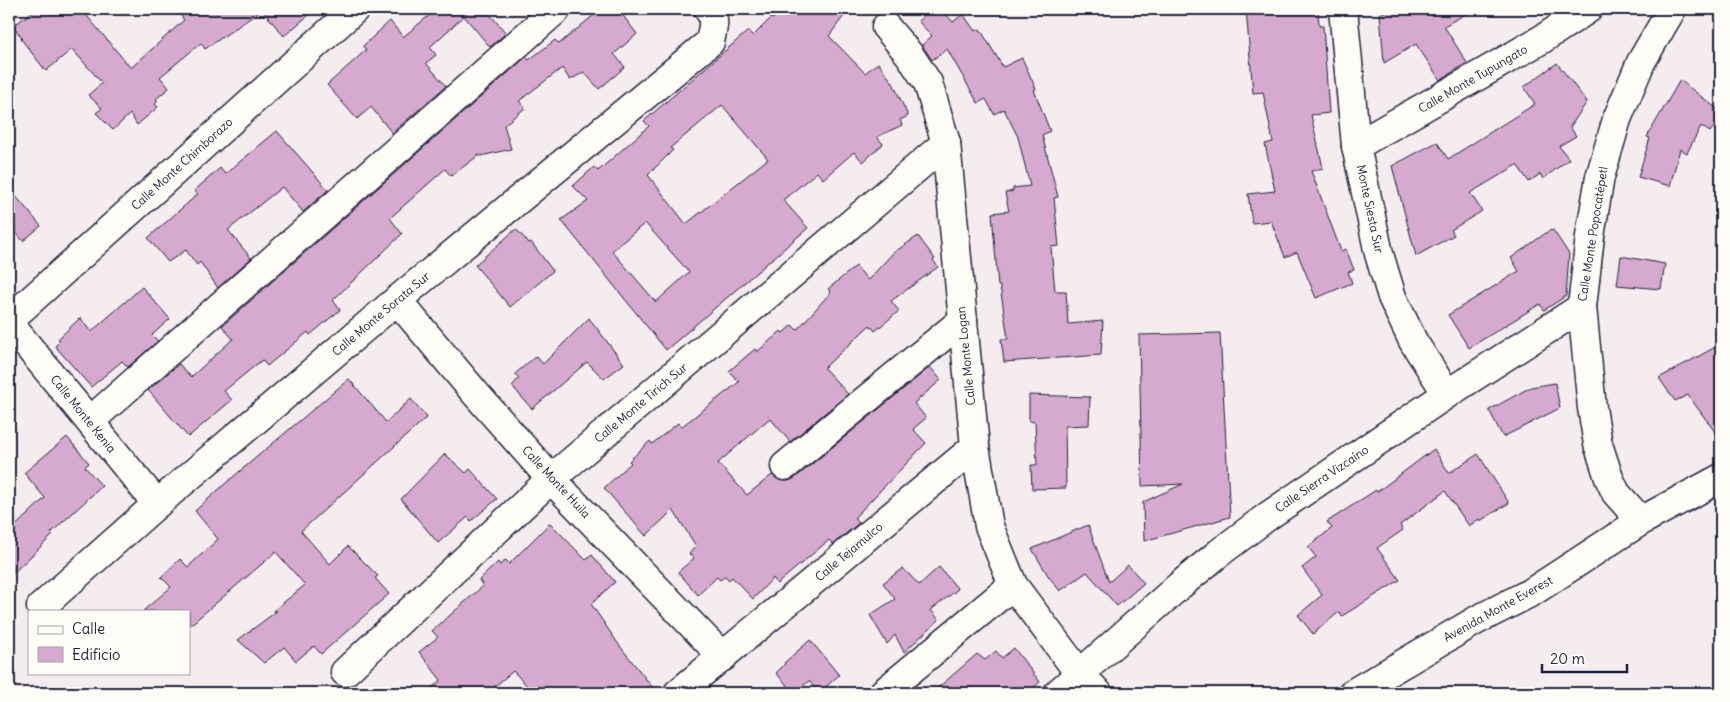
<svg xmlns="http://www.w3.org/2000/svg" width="1730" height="702" font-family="Delius,sans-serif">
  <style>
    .building { fill: #d6aace; stroke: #22223b; fill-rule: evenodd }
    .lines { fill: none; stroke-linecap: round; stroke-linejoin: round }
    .minor-casing { stroke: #22223b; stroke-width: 31 }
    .minor { stroke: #fdfcf7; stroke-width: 28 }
    .labels { text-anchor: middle; stroke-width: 4; stroke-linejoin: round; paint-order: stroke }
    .street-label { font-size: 12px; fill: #22223b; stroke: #fdfcf7 }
  </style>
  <rect width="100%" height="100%" fill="#f5ecef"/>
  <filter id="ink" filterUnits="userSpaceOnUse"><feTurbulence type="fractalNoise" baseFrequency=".02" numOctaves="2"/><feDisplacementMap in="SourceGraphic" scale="10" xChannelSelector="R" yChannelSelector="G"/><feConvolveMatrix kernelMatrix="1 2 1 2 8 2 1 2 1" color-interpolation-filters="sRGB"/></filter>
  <g filter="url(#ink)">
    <g class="building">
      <path d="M 36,9 L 81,9 L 131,68 L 184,20 L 176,9 L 316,9 L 284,36 L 262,10 L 205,49 L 201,43 L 160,77 L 169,88 L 156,99 L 158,101 L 155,104 L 158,107 L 137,125 L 130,114 L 113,130 L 96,113 L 102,108 L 88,95 L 102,83 L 72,49 L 46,71 L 21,39 L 22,38 L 13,26 Z"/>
      <path d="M 437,9 L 485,9 L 506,33 L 490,47 L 464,16 L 430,47 L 436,55 L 426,63 L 446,86 L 392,133 L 371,107 L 357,119 L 327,85 L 366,50 L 363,46 L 390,21 L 403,37 Z"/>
      <path d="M 601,9 L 618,9 L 637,34 L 614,54 L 625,67 L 599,89 L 584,72 L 570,80 L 562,68 L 519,101 L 525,108 L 504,125 L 511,149 L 481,156 L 479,155 L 451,176 L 445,169 L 390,218 L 402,234 L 333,300 L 340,310 L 310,335 L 308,332 L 267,366 L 262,360 L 224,391 L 232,400 L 188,437 L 148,390 L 179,364 L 191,377 L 233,339 L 222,326 L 526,57 L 529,60 L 555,40 L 559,44 Z"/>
      <path d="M 784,9 L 849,9 L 829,36 L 865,73 L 878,63 L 893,83 L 908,116 L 900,120 L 902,125 L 877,137 L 883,144 L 863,162 L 854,152 L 823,179 L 817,172 L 783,200 L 808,228 L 666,350 L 561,220 L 588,201 L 573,186 L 594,167 L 598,171 L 649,126 L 644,121 L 748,31 L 753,36 L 771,18 L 773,19 ZM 722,105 L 768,159 L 686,224 L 648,175 L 673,150 L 670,148 ZM 645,223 L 689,272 L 656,302 L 612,251 Z"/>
      <path d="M 931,9 L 941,9 L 953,22 L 963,14 L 975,31 L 980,29 L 1003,67 L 1022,58 L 1036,89 L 1034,90 L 1050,131 L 1042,135 L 1058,197 L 1054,198 L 1059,246 L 1051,247 L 1055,291 L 1066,291 L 1068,324 L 1103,321 L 1101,355 L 1004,362 L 1001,339 L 1008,339 L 1000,286 L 998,286 L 992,213 L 1009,211 L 1005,193 L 1013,191 L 1013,188 L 1030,186 L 1018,137 L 1004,109 L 994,114 L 986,99 L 978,103 L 947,49 L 932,60 L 922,45 L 932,36 L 918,21 Z"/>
      <path d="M 1246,9 L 1318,9 L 1319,26 L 1323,26 L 1329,113 L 1311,115 L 1323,168 L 1311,171 L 1341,251 L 1346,249 L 1354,270 L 1348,272 L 1352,283 L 1316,298 L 1297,252 L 1285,257 L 1271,221 L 1252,223 L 1248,194 L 1275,191 L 1265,144 L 1273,142 L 1263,92 L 1253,93 Z"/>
      <path d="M 1390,9 L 1475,9 L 1444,26 L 1467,63 L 1440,80 L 1416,44 L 1384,63 L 1380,14 Z"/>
      <path d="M 1557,63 L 1587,102 L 1570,127 L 1576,136 L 1559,146 L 1569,159 L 1543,179 L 1540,174 L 1529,182 L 1517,165 L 1470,193 L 1482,211 L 1451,230 L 1454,235 L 1416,256 L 1392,166 L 1437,142 L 1448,159 L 1535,104 L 1524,87 Z"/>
      <path d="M 1680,80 L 1721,112 L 1721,118 L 1710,132 L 1701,126 L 1687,153 L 1680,149 L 1670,186 L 1638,177 L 1650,138 L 1647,137 Z"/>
      <path d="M 277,131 L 328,190 L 303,212 L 282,187 L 228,230 L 251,258 L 218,288 L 200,262 L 197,265 L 186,250 L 168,262 L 148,238 L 198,194 L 194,191 L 220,168 L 225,174 Z"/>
      <path d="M 9,188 L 41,226 L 23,241 L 9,224 Z"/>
      <path d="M 516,229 L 529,243 L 531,242 L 553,271 L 510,307 L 475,265 Z"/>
      <path d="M 1550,230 L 1551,231 L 1553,230 L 1569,254 L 1566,296 L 1544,310 L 1540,304 L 1469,348 L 1448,315 L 1519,271 L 1511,258 Z"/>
      <path d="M 918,236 L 935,259 L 933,260 L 938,267 L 891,301 L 899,311 L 875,331 L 870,325 L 824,368 L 848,394 L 790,442 L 770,418 L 718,463 L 747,495 L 772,475 L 779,480 L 788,481 L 795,478 L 930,367 L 941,380 L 914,403 L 926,418 L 913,429 L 926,443 L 854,518 L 859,523 L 833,544 L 829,540 L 777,584 L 773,578 L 753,599 L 732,577 L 729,580 L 725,576 L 720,580 L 717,577 L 698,595 L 678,572 L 694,558 L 689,554 L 696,546 L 673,510 L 646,536 L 604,488 L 631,463 L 629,461 L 650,441 L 652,444 L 678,423 L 681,427 L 739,382 L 729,371 L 755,349 L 757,352 L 781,331 L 783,333 L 792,325 L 797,330 L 831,292 L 828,289 L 856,266 L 868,280 L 893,253 Z"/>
      <path d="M 1621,256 L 1665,264 L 1661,289 L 1617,285 Z"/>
      <path d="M 142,287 L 170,319 L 152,335 L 158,341 L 128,367 L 122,361 L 91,387 L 55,346 L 60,341 L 58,339 L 80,318 L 91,332 Z"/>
      <path d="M 589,318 L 624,364 L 604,379 L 587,362 L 532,409 L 512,386 L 519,378 L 515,374 L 536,356 L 543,364 Z"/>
      <path d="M 1220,333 L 1230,517 L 1144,541 L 1143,502 L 1183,484 L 1142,486 L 1139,335 Z"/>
      <path d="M 1721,344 L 1721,440 L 1688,395 L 1675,401 L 1659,378 Z"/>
      <path d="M 349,379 L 386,422 L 411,399 L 427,417 L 301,531 L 330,564 L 348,546 L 378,576 L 375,578 L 389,594 L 321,654 L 314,646 L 296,661 L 284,647 L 264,663 L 238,640 L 277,611 L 273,611 L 305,585 L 276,552 L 189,626 L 189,611 L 143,611 L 171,587 L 161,577 L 180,559 L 188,567 L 218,539 L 195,511 L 226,483 Z"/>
      <path d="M 1555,383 L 1560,408 L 1503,437 L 1489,410 L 1531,387 Z"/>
      <path d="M 1029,395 L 1090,397 L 1089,425 L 1065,426 L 1066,488 L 1032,489 L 1031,465 L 1037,465 L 1035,422 L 1029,421 Z"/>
      <path d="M 67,437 L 89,463 L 85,467 L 102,486 L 51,533 L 53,535 L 9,577 L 9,532 L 45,498 L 24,473 Z"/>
      <path d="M 1434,449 L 1449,473 L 1478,454 L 1509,503 L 1480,521 L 1479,519 L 1469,526 L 1445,491 L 1400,525 L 1403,530 L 1377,548 L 1400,580 L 1342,616 L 1339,612 L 1313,634 L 1298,615 L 1322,595 L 1302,568 L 1316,557 L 1308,547 L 1332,528 L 1327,522 L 1376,490 L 1377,492 Z"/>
      <path d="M 445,454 L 466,473 L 470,469 L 497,499 L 471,521 L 468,517 L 438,543 L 401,499 Z"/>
      <path d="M 550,523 L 586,560 L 592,555 L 615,582 L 591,604 L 619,645 L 657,693 L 534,693 L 513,671 L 487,693 L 426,693 L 441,680 L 419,652 L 438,637 L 432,631 L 483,586 L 479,580 L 498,562 L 500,565 L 506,560 L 509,564 Z"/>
      <path d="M 1088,525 L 1109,582 L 1128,565 L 1144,583 L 1117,606 L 1087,572 L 1060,591 L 1049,577 L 1032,549 Z"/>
      <path d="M 939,567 L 958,589 L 931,610 L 939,620 L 904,652 L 895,635 L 887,644 L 870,615 L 895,599 L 883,583 L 903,568 L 919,585 Z"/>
      <path d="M 810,640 L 839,675 L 819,693 L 809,681 L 794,693 L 776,673 L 785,664 L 784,663 Z"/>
      <path d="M 1014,648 L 1040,682 L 1027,693 L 932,693 L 977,654 L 985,660 L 996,651 L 1002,658 Z"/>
    </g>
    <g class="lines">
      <defs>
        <g id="minor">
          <path d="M 1343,9 L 1356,146 L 1379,254 L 1392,297 L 1413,341 L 1447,394"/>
          <path d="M 886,27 L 909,54 L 928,83 L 946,143 L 975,447 L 989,526 L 1013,585 L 1079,673 L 1098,693"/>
          <path d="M 1356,146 L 1544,38 L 1588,9"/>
          <path d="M 397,300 L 476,394 L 551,479 L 723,657"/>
          <path d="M 9,320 L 355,9"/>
          <path d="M 9,323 L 157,504"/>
          <path d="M 90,421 L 557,9"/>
          <path d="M 785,466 L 963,320"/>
          <path d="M 1641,521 L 1616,493 L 1609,478 L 1598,444 L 1592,408 L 1582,307 L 1590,236 L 1600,177 L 1617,119 L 1641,62 L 1672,9"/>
          <path d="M 41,607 L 157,504 L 397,300 L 710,42 C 712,30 717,18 708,9"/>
          <path d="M 345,672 L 551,479 L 946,143"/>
          <path d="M 678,693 L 975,447"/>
          <path d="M 883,693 L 1013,585"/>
          <path d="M 1058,693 L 1179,586 L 1219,553 L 1268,516 L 1447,394 L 1582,307"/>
          <path d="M 1353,693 L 1477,620 L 1532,592 L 1641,521 L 1721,478"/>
        </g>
      </defs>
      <use href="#minor" class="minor-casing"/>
      <use href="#minor" class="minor"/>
    </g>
  </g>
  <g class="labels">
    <g class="street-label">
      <text transform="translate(1473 79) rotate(-30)" y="4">Calle Monte Tupungato</text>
      <text transform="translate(182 164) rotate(-42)" y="4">Calle Monte Chimborazo</text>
      <text transform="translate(1370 209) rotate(78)" y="4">Monte Siesta Sur</text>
      <text transform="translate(1593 234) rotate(-81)" y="4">Calle Monte Popocatépetl</text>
      <text transform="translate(381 314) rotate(-40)" y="4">Calle Monte Sorata Sur</text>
      <text transform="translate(966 356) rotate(-96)" y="4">Calle Monte Logan</text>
      <text transform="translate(641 403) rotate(-40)" y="4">Calle Monte Tirich Sur</text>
      <text transform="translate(83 414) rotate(51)" y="4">Calle Monte Kenia</text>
      <text transform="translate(1322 479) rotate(-34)" y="4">Calle Sierra Vizcaíno</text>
      <text transform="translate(556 482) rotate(47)" y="4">Calle Monte Huila</text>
      <text transform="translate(849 552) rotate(-40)" y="4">Calle Tejamulco</text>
      <text transform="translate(1498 609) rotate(-29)" y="4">Avenida Monte Everest</text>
    </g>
  </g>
  <rect width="1730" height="702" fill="none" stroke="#fdfcf7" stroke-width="30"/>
  <rect x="15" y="15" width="1700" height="672" fill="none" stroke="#22223b" stroke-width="2" filter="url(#ink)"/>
  <rect x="28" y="610" width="162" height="65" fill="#fdfcf7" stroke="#a5a5ac"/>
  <rect x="38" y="626" width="25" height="8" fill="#fdfcf7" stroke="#a5a5ac"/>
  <text x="72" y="634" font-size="15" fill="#22223b">Calle</text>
  <rect x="38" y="647" width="25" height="15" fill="#d6aace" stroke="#a5a5ac"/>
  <text x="72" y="660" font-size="15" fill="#22223b">Edificio</text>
  <path d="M1542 664v8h85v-8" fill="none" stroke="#22223b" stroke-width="2.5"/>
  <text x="1550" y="664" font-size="15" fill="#22223b" stroke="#fdfcf7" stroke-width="4" paint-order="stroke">20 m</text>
</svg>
